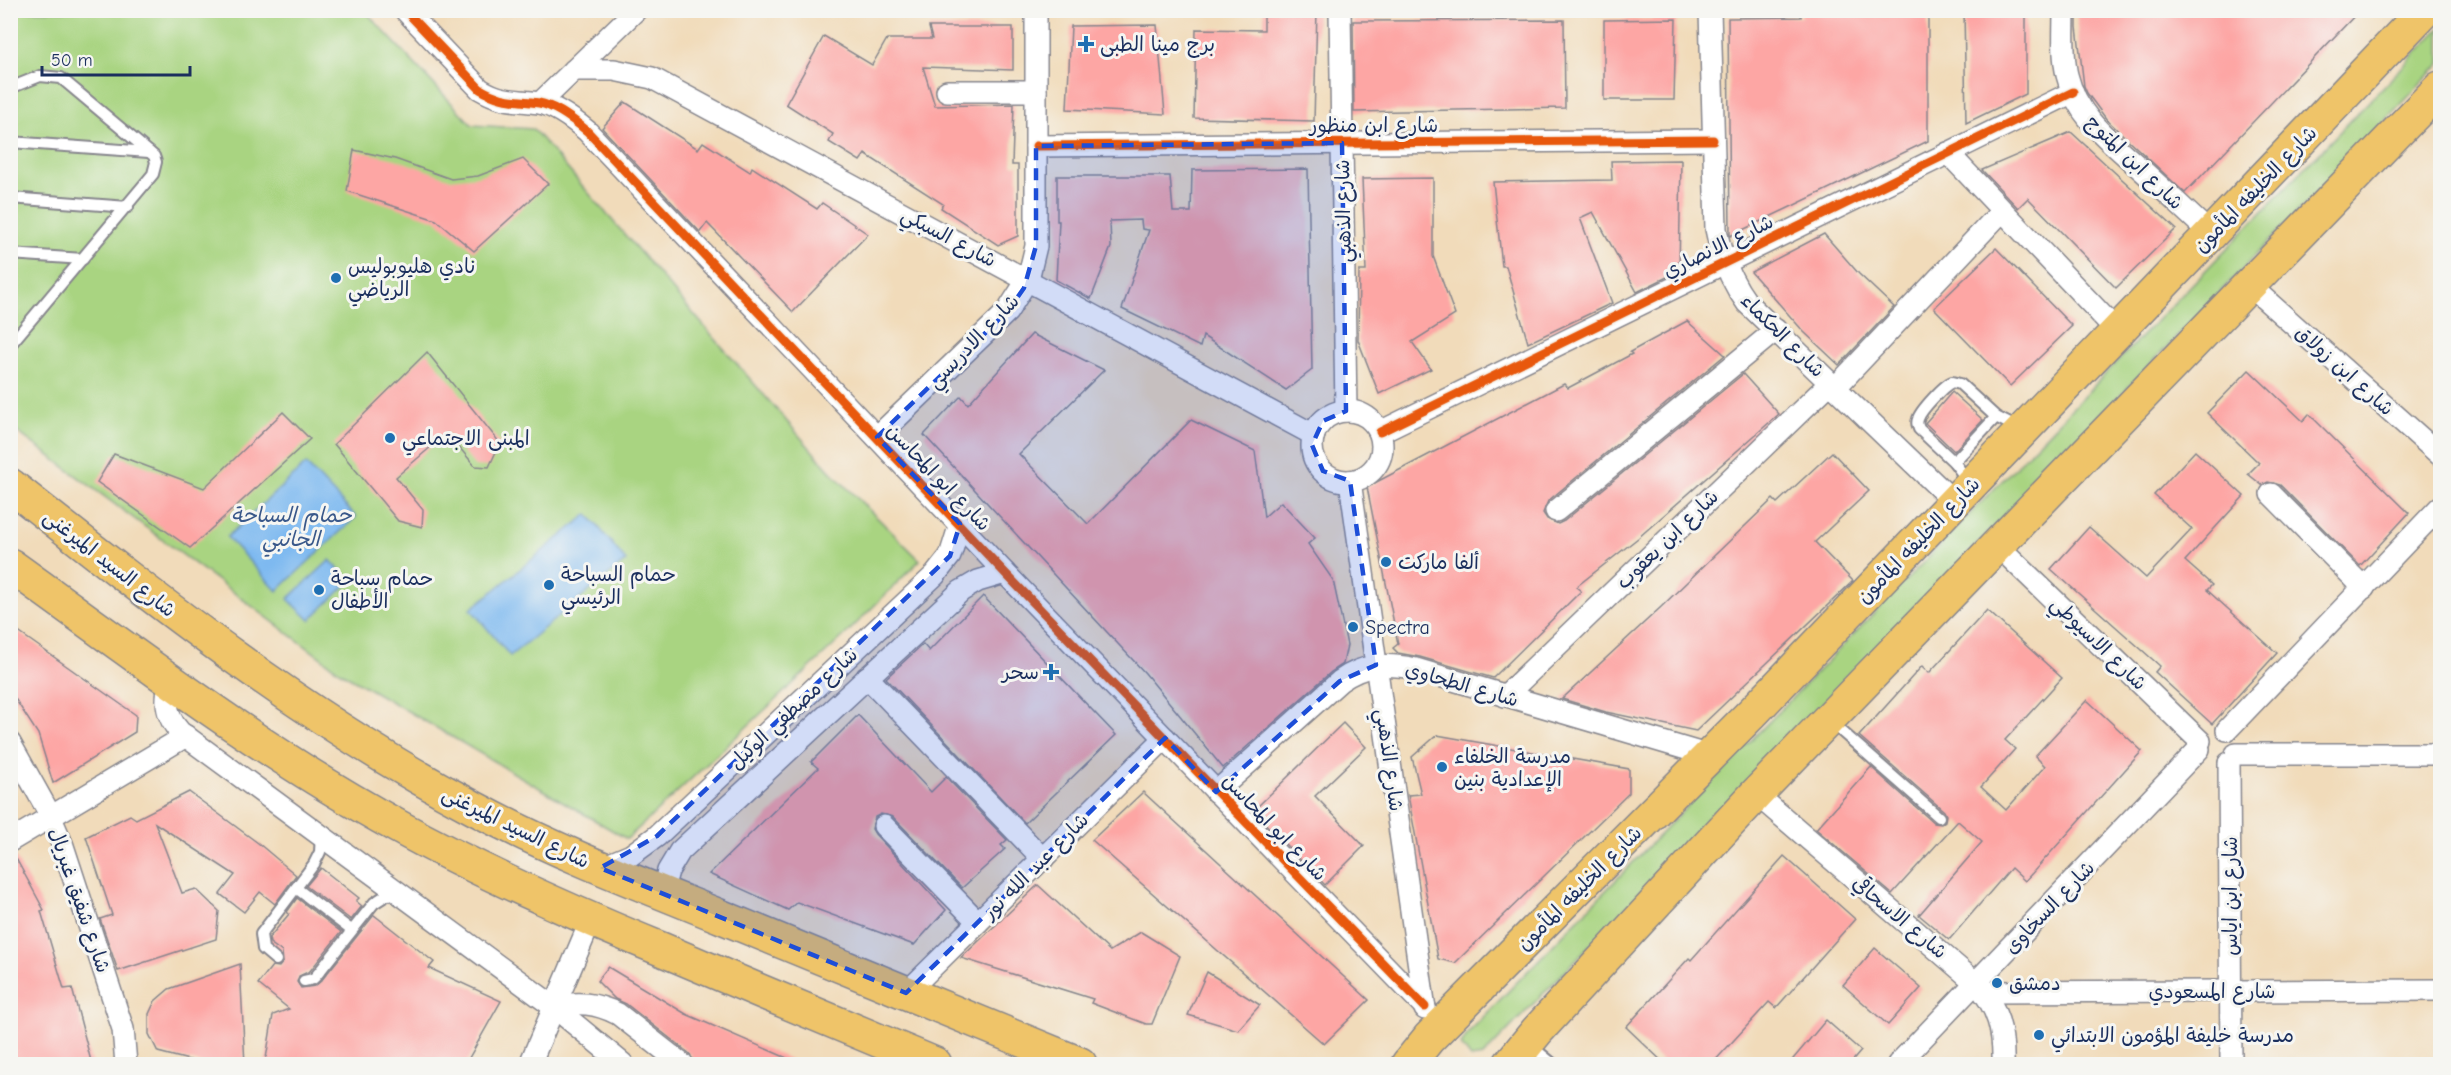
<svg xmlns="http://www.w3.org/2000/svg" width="2451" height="1075" font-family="'Comic Neue','Playpen Sans Arabic',sans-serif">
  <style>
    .green { fill: #a9d481; stroke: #628270; stroke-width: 1.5 }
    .water { fill: #7eb9f0; stroke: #4c74a7; stroke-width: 1.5 }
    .building { fill: #fda6a4 }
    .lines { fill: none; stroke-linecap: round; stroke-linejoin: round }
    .lane-casing { stroke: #86858c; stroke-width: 14 }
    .street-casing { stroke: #86858c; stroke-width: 24 }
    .primary-casing { stroke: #86858c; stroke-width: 36 }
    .lane { stroke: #fff; stroke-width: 10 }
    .street { stroke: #fff; stroke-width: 21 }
    .primary { stroke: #efc469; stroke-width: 33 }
    .cycleway-casing { stroke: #f6f6f2; stroke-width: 13 }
    .cycleway { stroke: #e8590c; stroke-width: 9 }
    .marked { fill: #1d4ed8; fill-opacity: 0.2; stroke: #1d4ed8; stroke-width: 4.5; stroke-dasharray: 12 8; stroke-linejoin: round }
    .poi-dot { fill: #1f6fb2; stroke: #f6f6f2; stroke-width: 2 }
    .labels { text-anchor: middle; stroke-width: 6; stroke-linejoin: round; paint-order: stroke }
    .poi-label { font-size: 20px; fill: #1b2f5e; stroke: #f6f6f2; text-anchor: start }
    .street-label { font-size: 20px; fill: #1b2f5e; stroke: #f6f6f2 }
    .water-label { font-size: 21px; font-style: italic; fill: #39588a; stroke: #f6f6f2 }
  </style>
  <rect width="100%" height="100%" fill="#f6f6f2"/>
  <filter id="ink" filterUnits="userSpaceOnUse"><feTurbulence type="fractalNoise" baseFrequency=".0167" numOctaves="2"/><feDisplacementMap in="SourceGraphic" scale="12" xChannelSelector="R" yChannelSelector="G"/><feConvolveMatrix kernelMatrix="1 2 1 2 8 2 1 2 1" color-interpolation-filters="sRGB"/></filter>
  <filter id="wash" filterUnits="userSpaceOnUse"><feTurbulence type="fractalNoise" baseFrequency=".008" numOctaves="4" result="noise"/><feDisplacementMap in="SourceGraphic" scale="24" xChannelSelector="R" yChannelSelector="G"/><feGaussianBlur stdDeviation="1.35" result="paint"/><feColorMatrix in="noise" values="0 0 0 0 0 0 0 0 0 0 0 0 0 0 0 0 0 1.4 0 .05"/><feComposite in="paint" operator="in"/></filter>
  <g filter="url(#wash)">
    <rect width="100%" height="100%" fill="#f1dbba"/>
    <g class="green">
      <path d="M 10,11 L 365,11 L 472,125 L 533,129 L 829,470 L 920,560 L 847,633 L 627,839 L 339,671 L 11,427 Z"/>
      <path d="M 2440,28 L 2440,64 L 1483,1056 L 1471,1058 L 1461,1045 L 1468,1033 Z"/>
    </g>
    <g class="water">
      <path d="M 306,464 L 356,517 L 277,591 L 227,537 Z"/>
      <path d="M 588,514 L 626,561 L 510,656 L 471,609 Z"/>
      <path d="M 330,560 L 350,581 L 310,620 L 288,599 Z"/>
    </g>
    <g id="blocks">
      <g class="building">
        <path d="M 1264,10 L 1317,10 L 1314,121 L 1194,118 L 1196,29 L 1264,30 Z"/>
        <path d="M 1801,10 L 1928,10 L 1928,141 L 1730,236 L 1728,18 L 1801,17 Z"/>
        <path d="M 1964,10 L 2026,10 L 2026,94 L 1966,123 Z"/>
        <path d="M 2077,10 L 2360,10 L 2185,193 L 2107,120 L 2087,93 L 2084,86 L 2077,27 Z"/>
        <path d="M 1676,19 L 1674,100 L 1604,100 L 1604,20 Z"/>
        <path d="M 1564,20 L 1565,108 L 1354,112 L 1353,21 Z"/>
        <path d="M 1157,25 L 1165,114 L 1067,109 L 1071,26 Z"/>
        <path d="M 929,27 L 1013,27 L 1013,70 L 923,67 L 935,106 L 1014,104 L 1012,165 L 1018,165 L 1018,236 L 998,245 L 941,208 L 943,204 L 865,154 L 860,161 L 829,142 L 833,134 L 786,104 L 824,36 L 872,65 L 887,39 L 932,39 Z"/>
        <path d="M 625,102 L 698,149 L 703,142 L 750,172 L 752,167 L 817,209 L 822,203 L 868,234 L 793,312 L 707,223 L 700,232 L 602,128 Z"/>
        <path d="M 2071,132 L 2176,229 L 2116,288 L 2028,198 L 2018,208 L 1982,170 Z"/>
        <path d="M 354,150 L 395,159 L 451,179 L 478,176 L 523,159 L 548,184 L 474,251 L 436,220 L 347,191 Z"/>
        <path d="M 1681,160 L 1679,271 L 1637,292 L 1593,212 L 1580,218 L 1612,303 L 1528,343 L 1506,266 L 1502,266 L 1493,182 L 1612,180 L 1611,161 Z"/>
        <path d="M 1308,169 L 1312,370 L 1286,390 L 1203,336 L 1200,347 L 1122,309 L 1149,230 L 1142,229 L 1141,220 L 1110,221 L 1111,247 L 1091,299 L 1056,280 L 1059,221 L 1057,221 L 1057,176 L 1170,176 L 1173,212 L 1191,212 L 1192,170 Z"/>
        <path d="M 1433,178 L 1433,256 L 1455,315 L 1412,342 L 1431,369 L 1379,394 L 1358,340 L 1359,271 L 1366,271 L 1362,179 Z"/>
        <path d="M 1824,234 L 1859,274 L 1894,307 L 1839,365 L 1804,332 L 1751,272 Z"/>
        <path d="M 1996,248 L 2072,326 L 2010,386 L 1934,308 Z"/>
        <path d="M 1687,321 L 1725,355 L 1548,501 L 1543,513 L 1547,519 L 1558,524 L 1564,521 L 1743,374 L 1779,414 L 1638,538 L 1576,587 L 1581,591 L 1493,678 L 1420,657 L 1398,653 L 1393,648 L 1398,644 L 1367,487 L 1564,384 L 1568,388 L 1632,354 L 1630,352 Z"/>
        <path d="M 1032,334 L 1104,370 L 1019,454 L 1088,524 L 1191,420 L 1255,451 L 1264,517 L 1281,502 L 1315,538 L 1308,544 L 1333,580 L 1347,645 L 1343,664 L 1331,672 L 1223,768 L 1145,673 L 924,435 L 961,396 L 968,404 Z"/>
        <path d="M 427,352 L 500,443 L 489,467 L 475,466 L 447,433 L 396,477 L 423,510 L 422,527 L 398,521 L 334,444 Z"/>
        <path d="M 2249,370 L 2303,421 L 2309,414 L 2409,513 L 2360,566 L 2280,485 L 2268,482 L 2262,485 L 2248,474 L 2259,463 L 2207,413 Z"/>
        <path d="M 1952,392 L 1983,420 L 1954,451 L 1925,423 Z"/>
        <path d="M 283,412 L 310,439 L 190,548 L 97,482 L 114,454 L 204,488 Z"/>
        <path d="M 2195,451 L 2244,496 L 2185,561 L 2212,585 L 2207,590 L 2277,653 L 2212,724 L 2155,672 L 2160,666 L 2051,569 L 2089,527 L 2146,578 L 2192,529 L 2154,495 Z"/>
        <path d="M 1832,452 L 1869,491 L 1815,542 L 1853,581 L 1696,731 L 1606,712 L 1562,699 L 1660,608 L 1773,499 L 1777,503 Z"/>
        <path d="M 983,596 L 1116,735 L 1025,823 L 886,678 L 923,644 L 929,651 Z"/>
        <path d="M 1987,610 L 2062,678 L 2005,740 L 2015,749 L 1981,787 L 2006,810 L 2045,766 L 2035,756 L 2087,700 L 2142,751 L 2025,881 L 2011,868 L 1949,940 L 1919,915 L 1982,842 L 1958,821 L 1892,894 L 1816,829 L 1871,767 L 1934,823 L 1941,824 L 1945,821 L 1946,815 L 1944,811 L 1859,736 L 1922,666 L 1929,673 Z"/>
        <path d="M 10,626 L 136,715 L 135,732 L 53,783 L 38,734 L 10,691 Z"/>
        <path d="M 858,715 L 931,792 L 946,777 L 1007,840 L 1001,845 L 1005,849 L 962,888 L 893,817 L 881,814 L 875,817 L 872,829 L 875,834 L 946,910 L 914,945 L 797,902 L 788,910 L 709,874 L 818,768 L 811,762 Z"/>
        <path d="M 1343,723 L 1366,747 L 1315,796 L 1364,846 L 1325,885 L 1253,811 Z"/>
        <path d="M 1437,735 L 1629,769 L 1629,793 L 1455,963 L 1438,959 L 1408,795 L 1421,794 L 1412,757 Z"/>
        <path d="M 189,792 L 258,843 L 296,875 L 275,904 L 260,892 L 244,912 L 220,894 L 235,875 L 155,823 L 182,893 L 196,889 L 219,911 L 216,939 L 118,971 L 100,919 L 112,915 L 86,837 L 130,815 L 136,819 Z"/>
        <path d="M 1143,792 L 1369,1000 L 1324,1044 L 1092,840 Z"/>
        <path d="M 13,853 L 44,910 L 41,911 L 64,989 L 72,988 L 92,1065 L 10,1065 L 10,854 Z"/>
        <path d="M 1784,856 L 1855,919 L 1776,1008 L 1769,1002 L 1711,1065 L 1666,1065 L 1626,1027 L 1689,958 L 1691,960 Z"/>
        <path d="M 321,868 L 359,898 L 356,901 L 362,906 L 351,920 L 306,886 Z"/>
        <path d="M 1038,885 L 1110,951 L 1141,932 L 1180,956 L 1152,1024 L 1146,1024 L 1091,1003 L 1093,999 L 961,958 Z"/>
        <path d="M 297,898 L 341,932 L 310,971 L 299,976 L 297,982 L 301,988 L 315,986 L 321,981 L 374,915 L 434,962 L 429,968 L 501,1001 L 465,1065 L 265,1065 L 273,1015 L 289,1009 L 258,984 L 272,966 L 279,967 L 283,962 L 282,952 L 270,943 L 269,938 L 289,914 L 287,912 Z"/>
        <path d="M 1875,948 L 1921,988 L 1888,1025 L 1843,985 Z"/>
        <path d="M 240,964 L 245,1065 L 208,1065 L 158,1052 L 149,1034 L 149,1014 L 155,1001 L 169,989 Z"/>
        <path d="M 608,967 L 686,1014 L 803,1065 L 695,1065 L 690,1054 L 626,1004 L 615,999 L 597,981 Z"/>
        <path d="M 1207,972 L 1260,1005 L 1238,1030 L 1188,1015 Z"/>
        <path d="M 1826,1020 L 1861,1051 L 1849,1065 L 1788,1065 Z"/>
      </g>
    </g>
  </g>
  <g filter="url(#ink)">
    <use href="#blocks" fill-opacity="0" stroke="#86858c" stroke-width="1.5"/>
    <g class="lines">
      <defs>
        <g id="lane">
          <path d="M 10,88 L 40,76 L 61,78 L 154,156 L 156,162 L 153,174 L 10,345"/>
          <path d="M 10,142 L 149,152"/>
          <path d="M 10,198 L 128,207"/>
          <path d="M 10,254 L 83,259"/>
          <path d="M 1954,462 L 1996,417"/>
          <path d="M 1968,481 L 1954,462 L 1919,429 C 1918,425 1916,424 1918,419 C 1920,411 1944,385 1952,382 L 1960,384 L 1996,417 L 2018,428"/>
          <path d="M 1831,722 L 1939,817"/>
          <path d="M 296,888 L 351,930"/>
          <path d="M 276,960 L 263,949 L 261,934 L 314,864 L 320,852 L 321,834"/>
          <path d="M 304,981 L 313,979 L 316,976 L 374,903 L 385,896 L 398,892"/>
          <path d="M 1530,1045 L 1553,1064"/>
        </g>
        <g id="street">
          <path d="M 405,10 L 480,89 C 504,103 514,99 539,103 C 556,106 574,120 587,131 L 1005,573 L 1425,1007"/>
          <path d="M 1340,10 L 1346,411"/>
          <path d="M 1710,10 L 1716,229 C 1721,257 1730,280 1747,303 L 1955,503"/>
          <path d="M 2064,10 C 2064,32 2062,54 2067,75 C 2077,118 2112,143 2143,171 C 2166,192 2188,213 2211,234"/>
          <path d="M 574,70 L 614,70 L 652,78 L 1314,435"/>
          <path d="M 947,91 L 1036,91"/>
          <path d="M 540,103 L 636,10"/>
          <path d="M 1036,146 L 1713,140"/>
          <path d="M 1948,153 L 2118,332"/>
          <path d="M 2250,286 L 2440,455"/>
          <path d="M 1835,388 L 2002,211"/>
          <circle cx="1347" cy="446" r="35"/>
          <path d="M 1380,432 L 2073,92"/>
          <path d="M 877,437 L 1007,312 L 1028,279 L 1036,246 L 1036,10"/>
          <path d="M 1350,481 L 1425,1009"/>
          <path d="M 2271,494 L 2364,588"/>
          <path d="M 1556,511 L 1776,330"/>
          <path d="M 1997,545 L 2200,741"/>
          <path d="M 867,677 L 1043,859"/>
          <path d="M 170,683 C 164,701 167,718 180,732 L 554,1007 L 623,1064"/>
          <path d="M 1505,696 L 1830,383"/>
          <path d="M 2227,730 L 2440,507"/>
          <path d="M 10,743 L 48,811 L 63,846 L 123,1029 L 126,1064"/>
          <path d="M 2236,754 L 2440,754"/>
          <path d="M 2229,763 L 2231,1064"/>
          <path d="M 1216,792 L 1340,681 C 1365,663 1388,663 1416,669 L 1710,756"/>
          <path d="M 1756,794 L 1976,983 C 1998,1007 2004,1032 2003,1064"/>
          <path d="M 884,826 L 978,922"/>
          <path d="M 10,841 L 186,736"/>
          <path d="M 600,868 L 631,855 L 657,836 L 935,575 L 950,556 L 960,524"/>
          <path d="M 662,893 L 668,871 L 680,851 L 961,591 L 978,581 L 1005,573"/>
          <path d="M 1984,992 L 2440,990"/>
          <path d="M 906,993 L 1165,738"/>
          <path d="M 554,1007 C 578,1001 596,1003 618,1014 L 682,1064"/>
          <path d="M 530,1064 L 591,920"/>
          <path d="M 1898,1064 L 2199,749"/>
        </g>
        <g id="primary">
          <path d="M 10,485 C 158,602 307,720 474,808 C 554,851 638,883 722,917 C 841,966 961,1015 1080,1064"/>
          <path d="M 10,565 C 137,656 260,751 397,826 C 482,873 571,912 661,949 C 752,988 844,1026 935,1064"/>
          <path d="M 1408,1064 L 1429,1038 L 1755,710 L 2425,10"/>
          <path d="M 1510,1064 L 1537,1031 L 1756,794 L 2440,88"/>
        </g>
      </defs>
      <use href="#lane" class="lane-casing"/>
      <use href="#street" class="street-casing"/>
      <use href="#primary" class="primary-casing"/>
      <use href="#lane" class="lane"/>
      <use href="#street" class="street"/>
      <use href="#primary" class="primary"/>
      <defs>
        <g id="cycleway">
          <path d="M 405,10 L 480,89 C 504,103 514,99 539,103 C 556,106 574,120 587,131 L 1005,573 L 1425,1007"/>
          <path d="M 1036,146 L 1713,140"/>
          <path d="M 1380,432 L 2073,92"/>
        </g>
      </defs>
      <use href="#cycleway" class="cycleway-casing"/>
      <use href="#cycleway" class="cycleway"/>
    </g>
  </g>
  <path class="marked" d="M 1342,143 L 1346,411 L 1323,421 L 1312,445 L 1323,471 L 1350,481 L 1376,665 L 1340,681 L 1216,792 L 1165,738 L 906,993 L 600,868 L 657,836 L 950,556 L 960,524 L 877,437 L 1007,312 L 1024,288 L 1036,246 L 1036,146 Z"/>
  <g class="poi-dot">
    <path d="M1083 35h6v6h6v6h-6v6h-6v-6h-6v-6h6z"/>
    <circle cx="336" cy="278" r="6"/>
    <circle cx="390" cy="438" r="6"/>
    <circle cx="1386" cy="562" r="6"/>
    <circle cx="549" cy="585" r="6"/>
    <circle cx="319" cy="590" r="6"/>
    <circle cx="1353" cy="627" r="6"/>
    <path d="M1048 663h6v6h6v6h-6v6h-6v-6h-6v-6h6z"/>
    <circle cx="1442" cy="767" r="6"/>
    <circle cx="1997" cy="983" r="6"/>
    <circle cx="2039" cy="1035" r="6"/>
  </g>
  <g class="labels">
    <g class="poi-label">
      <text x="1100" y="51">برج مينا الطبى</text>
      <text x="348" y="273">نادي هليوبوليس<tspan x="348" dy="23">الرياضي</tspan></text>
      <text x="402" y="445">المبنى الاجتماعي</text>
      <text x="1398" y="569">ألفا ماركت</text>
      <text x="561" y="581">حمام السباحة<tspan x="561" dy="23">الرئيسي</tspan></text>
      <text x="331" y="585">حمام سباحة<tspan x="331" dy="23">الأطفال</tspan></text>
      <text x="1365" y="634">Spectra</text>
      <text x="1039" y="679" text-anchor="end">سحر</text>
      <text x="1454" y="763">مدرسة الخلفاء<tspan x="1454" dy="23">الإعدادية بنين</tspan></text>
      <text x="2009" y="990">دمشق</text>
      <text x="2051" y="1042">مدرسة خليفة المؤمون الابتدائي</text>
    </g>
    <g class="street-label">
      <text x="1374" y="132">شارع ابن منظور</text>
      <text transform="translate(2135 162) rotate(44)" y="7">شارع ابن المتوج</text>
      <text transform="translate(2255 189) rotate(-46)" y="7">شارع الخليفه المأمون</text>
      <text transform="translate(1343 211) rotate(-91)" y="7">شارع الذهبي</text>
      <text transform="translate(949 237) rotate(28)" y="7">شارع السبكي</text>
      <text transform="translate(1718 246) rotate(-26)" y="7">شارع الانصاري</text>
      <text transform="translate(1783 335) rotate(45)" y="7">شارع الحكماء</text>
      <text transform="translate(973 341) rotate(-46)" y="7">شارع الادريسي</text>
      <text transform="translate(2345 370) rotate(42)" y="7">شارع ابن زولاق</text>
      <text transform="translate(939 477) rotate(46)" y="7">شارع ابو المحاسن</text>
      <text transform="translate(1667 539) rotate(-44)" y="7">شارع ابن يعقوب</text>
      <text transform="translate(1918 540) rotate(-46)" y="7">شارع الخليفه المأمون</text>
      <text transform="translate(110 563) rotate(38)" y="7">شارع السيد الميرغنى</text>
      <text transform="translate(2099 643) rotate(44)" y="7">شارع الاسيوطي</text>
      <text transform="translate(1462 684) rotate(16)" y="7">شارع الطحاوي</text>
      <text transform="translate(793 708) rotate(-43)" y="7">شارع مصطفي الوكيل</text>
      <text transform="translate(1390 760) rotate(82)" y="7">شارع الذهبي</text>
      <text transform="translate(516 827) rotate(26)" y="7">شارع السيد الميرغنى</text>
      <text transform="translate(1275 827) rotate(46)" y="7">شارع ابو المحاسن</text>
      <text transform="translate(1035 866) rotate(-45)" y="7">شارع عبد الله نور</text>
      <text transform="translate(1579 888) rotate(-45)" y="7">شارع الخليفه المأمون</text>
      <text transform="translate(2230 896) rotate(-90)" y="7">شارع ابن اياس</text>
      <text transform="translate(80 900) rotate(71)" y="7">شارع شفيق غبريال</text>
      <text transform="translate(2049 907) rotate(-46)" y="7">شارع السخاوى</text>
      <text transform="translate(1900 917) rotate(40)" y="7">شارع الاسحاقي</text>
      <text x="2212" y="998">شارع المسعودي</text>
    </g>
    <g class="water-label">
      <text x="291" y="522">حمام السباحة<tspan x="291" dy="24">الجانبي</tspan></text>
    </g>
  </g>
  <rect width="2451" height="1075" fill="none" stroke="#f6f6f2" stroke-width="36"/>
  <path d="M42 66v9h148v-9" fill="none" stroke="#1b2f5e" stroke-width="3"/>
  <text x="51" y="66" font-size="18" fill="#1b2f5e" stroke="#f6f6f2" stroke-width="4.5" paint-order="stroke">50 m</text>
</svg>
